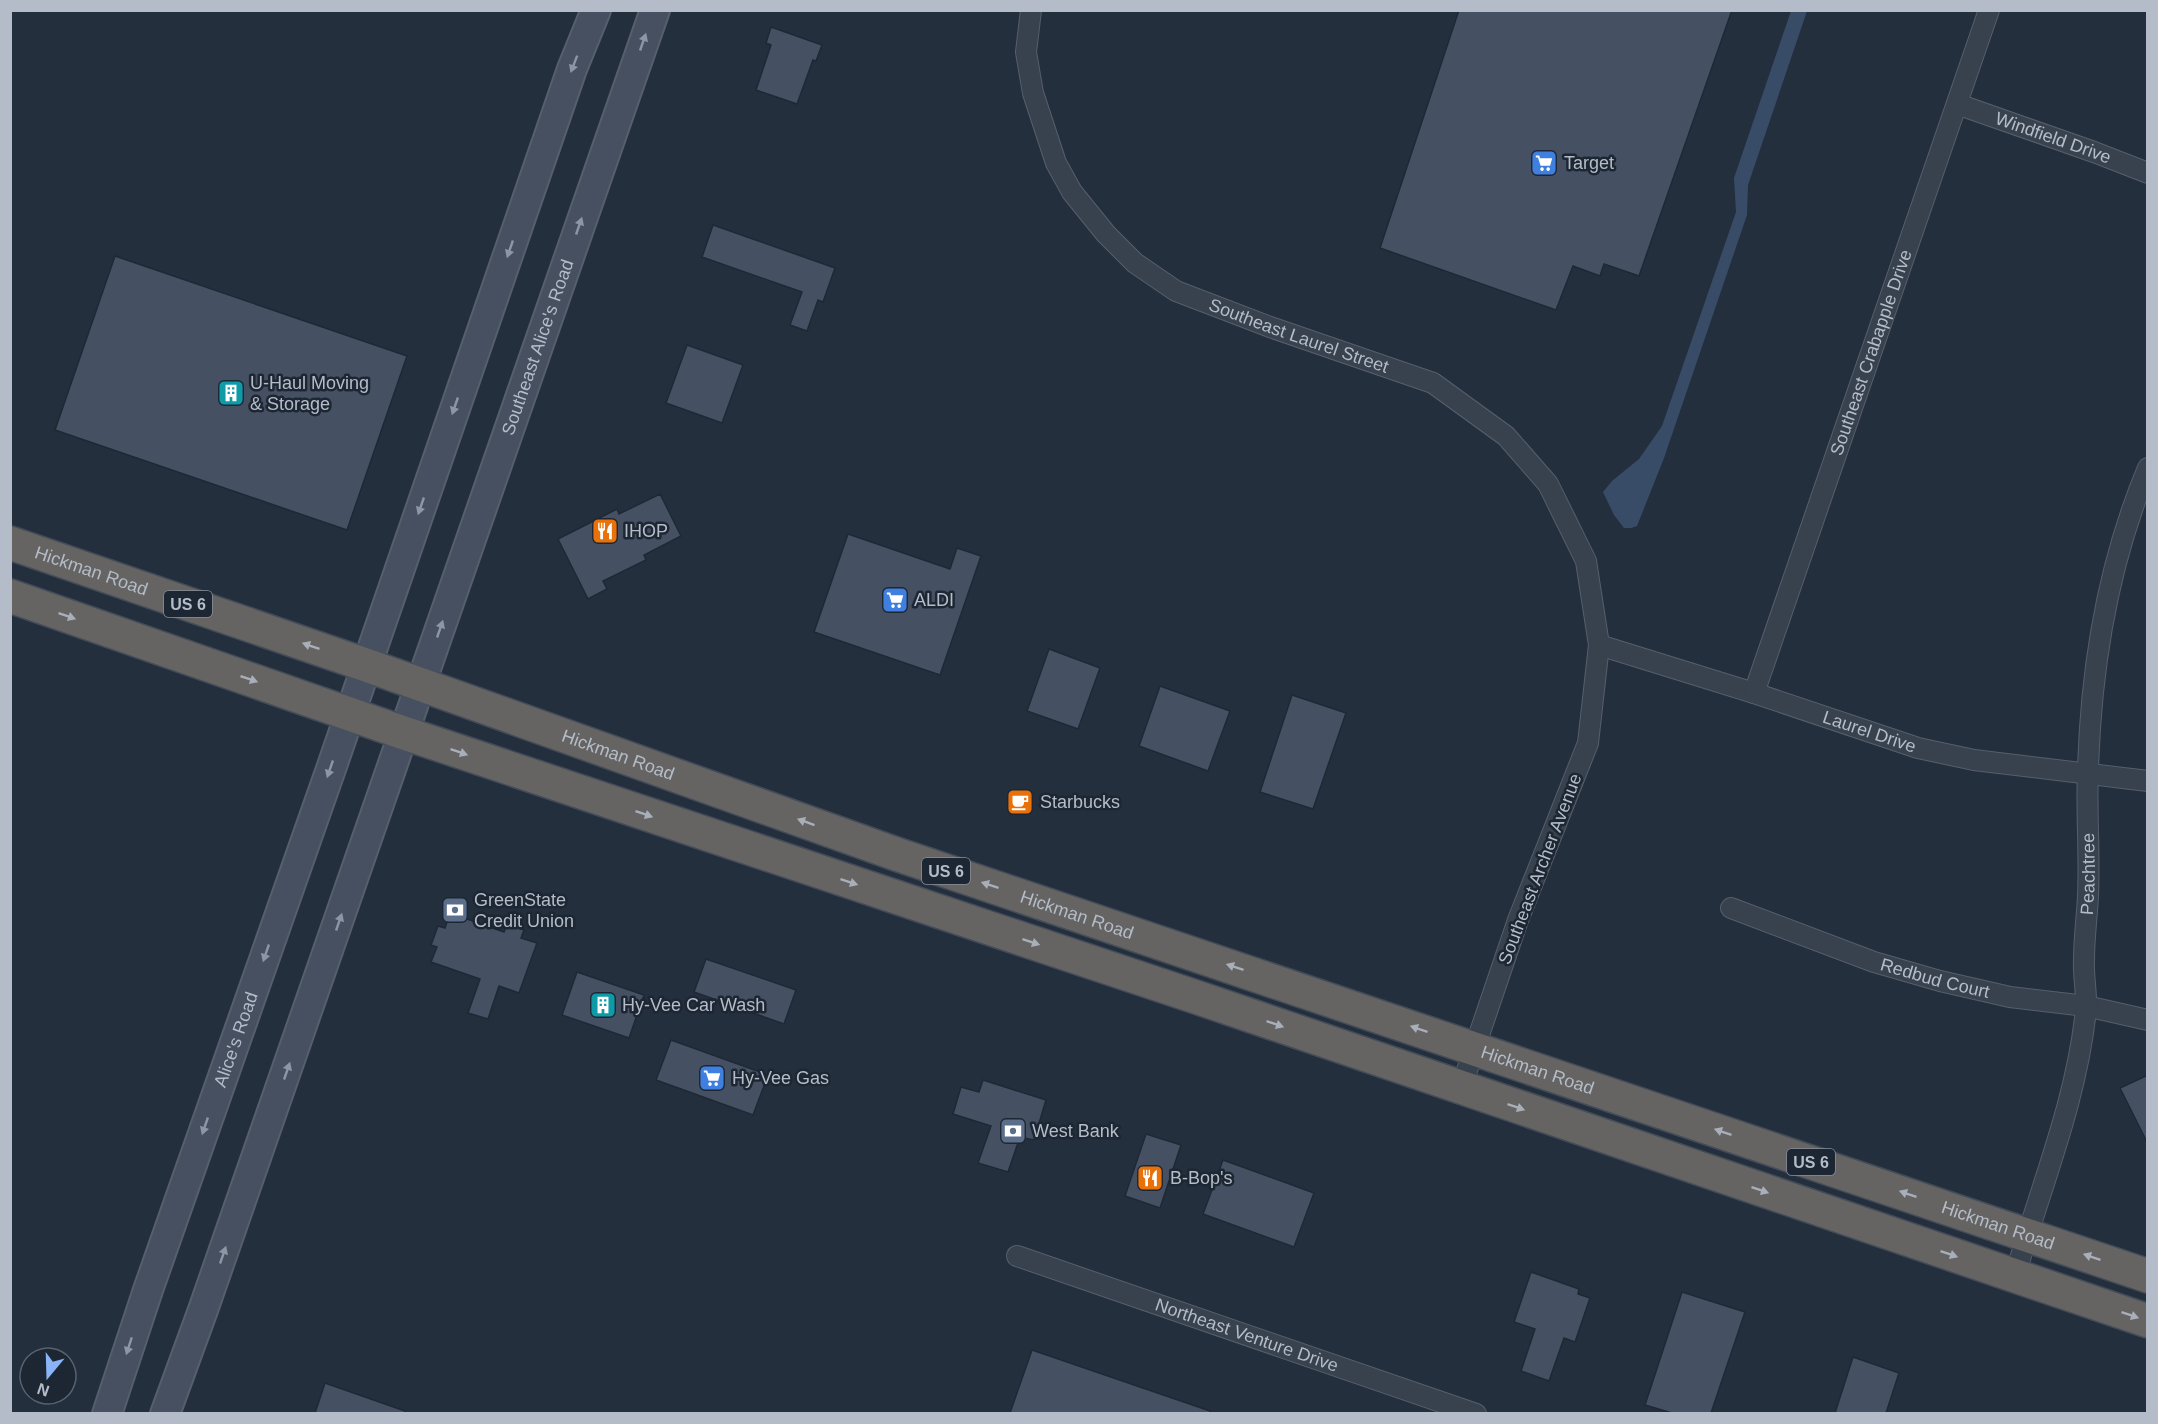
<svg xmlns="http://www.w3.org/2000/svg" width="2158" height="1424" font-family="Arial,sans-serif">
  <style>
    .water { fill: #394c67 }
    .building { fill: #455162; stroke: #1f2835; stroke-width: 1.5 }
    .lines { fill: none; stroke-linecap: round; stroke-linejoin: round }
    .minor-casing { stroke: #565f6c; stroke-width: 22 }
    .secondary-casing { stroke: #565f6c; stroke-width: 32 }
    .trunk-casing { stroke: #434c59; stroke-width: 36 }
    .minor { stroke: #38414e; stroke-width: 20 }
    .secondary { stroke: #465061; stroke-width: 28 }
    .trunk { stroke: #656462; stroke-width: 33 }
    .oneway { fill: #8e96a5 }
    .oneway2 { fill: #a8afba }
    .labels { text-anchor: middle; stroke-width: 5; stroke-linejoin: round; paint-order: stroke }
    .shield { fill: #1d2633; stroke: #878f9c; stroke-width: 1.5 }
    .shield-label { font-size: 16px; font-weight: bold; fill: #b4bcc9 }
    .street-label { font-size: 18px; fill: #b4bcc9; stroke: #1d2633 }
    .poi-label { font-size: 18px; fill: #b4bcc9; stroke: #1d2633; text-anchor: start }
  </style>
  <rect width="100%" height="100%" fill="#242f3e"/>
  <path class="water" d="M 1791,11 L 1807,11 L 1748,185 L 1747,215 L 1664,458 L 1637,526 L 1631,528 L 1624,528 L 1614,515 L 1603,492 L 1612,481 L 1639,459 L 1662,426 L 1736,212 L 1734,178 Z"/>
  <g class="building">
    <path d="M 1459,10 L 1732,10 L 1639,276 L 1604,264 L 1600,276 L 1573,266 L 1556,310 L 1380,248 Z"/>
    <path d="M 771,27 L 822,45 L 816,61 L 813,60 L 797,104 L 756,90 L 771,45 L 766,43 Z"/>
    <path d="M 713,225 L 835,268 L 823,302 L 818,300 L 807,331 L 790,325 L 802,292 L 702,257 Z"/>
    <path d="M 115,256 L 407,356 L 347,530 L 55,430 Z"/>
    <path d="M 687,345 L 743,365 L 722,423 L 666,403 Z"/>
    <path d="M 660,494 L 681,536 L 644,555 L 646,560 L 603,581 L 607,589 L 588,599 L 558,539 L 617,509 L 619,514 Z"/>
    <path d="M 848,534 L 950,569 L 957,548 L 981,556 L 940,675 L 814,632 Z"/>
    <path d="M 1049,649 L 1100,668 L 1078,729 L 1027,711 Z"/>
    <path d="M 1160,686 L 1230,711 L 1208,771 L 1139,746 Z"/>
    <path d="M 1292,695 L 1346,713 L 1313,809 L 1260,792 Z"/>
    <path d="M 450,913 L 504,932 L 507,924 L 524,930 L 521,938 L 537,943 L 519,993 L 499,986 L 488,1019 L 468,1013 L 480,979 L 431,962 L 437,947 L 431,945 L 438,926 L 445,928 Z"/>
    <path d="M 706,959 L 796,990 L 784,1024 L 694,992 Z"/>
    <path d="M 577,972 L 644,995 L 629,1038 L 562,1015 Z"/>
    <path d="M 671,1040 L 768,1075 L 753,1115 L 656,1080 Z"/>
    <path d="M 2148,1075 L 2148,1144 L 2120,1088 Z"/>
    <path d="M 983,1080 L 1046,1100 L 1034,1140 L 1020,1137 L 1008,1172 L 978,1163 L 991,1126 L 953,1114 L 961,1087 L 979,1092 Z"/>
    <path d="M 1146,1134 L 1181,1145 L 1160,1208 L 1125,1196 Z"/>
    <path d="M 1223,1160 L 1314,1193 L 1294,1247 L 1203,1214 Z"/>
    <path d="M 1531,1272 L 1579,1289 L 1578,1294 L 1590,1298 L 1575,1342 L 1564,1338 L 1549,1381 L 1521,1371 L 1535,1329 L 1514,1322 Z"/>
    <path d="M 1682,1292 L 1745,1312 L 1711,1413 L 1672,1413 L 1645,1405 Z"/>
    <path d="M 1032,1350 L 1210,1411 L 1210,1413 L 1010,1413 Z"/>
    <path d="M 1853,1357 L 1899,1373 L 1886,1413 L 1835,1413 Z"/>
    <path d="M 325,1383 L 405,1411 L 405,1413 L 315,1413 Z"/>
  </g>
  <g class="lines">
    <defs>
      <g id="minor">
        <path id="s1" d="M 1031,10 L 1026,52 L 1033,93 L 1056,163 L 1072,192 L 1106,234 L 1135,263 L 1176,291 L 1270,327 L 1433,383 L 1506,436 L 1548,484 L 1586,561 L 1599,645 L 1588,743 L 1518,920 L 1461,1088"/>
        <path id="s2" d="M 1957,104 L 2094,152 L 2148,173"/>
        <path id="s3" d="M 1599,645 L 1754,693 L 1918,748 L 1974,760 L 2148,781"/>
        <path id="s4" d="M 1754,693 L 1989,10"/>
        <path id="s5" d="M 1731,908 L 1874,962 L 1940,981 L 2010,997 L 2086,1006 L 2148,1020"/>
        <path id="s6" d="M 1017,1256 L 1476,1414"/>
        <path id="s7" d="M 2015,1276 C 2040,1188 2077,1101 2086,1009 C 2087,993 2083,976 2084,959 C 2084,938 2087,917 2088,896 C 2090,854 2086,811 2088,769 C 2091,667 2108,563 2148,468"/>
      </g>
      <g id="secondary">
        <path id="s8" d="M 107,1414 L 148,1290 L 332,766 L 572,69 L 596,10"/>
        <path id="s9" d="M 165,1414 L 203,1310 L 655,10"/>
      </g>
      <g id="trunk">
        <path id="s10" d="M 10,543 L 366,665 L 896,854 L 2148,1276"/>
        <path d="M 10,596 L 404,733 L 1196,997 L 2148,1321"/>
      </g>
    </defs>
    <use href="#minor" class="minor-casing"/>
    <use href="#secondary" class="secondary-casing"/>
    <use href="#trunk" class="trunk-casing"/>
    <use href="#minor" class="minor"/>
    <use href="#secondary" class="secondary"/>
    <use href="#trunk" class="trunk"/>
  </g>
  <defs><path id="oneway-solid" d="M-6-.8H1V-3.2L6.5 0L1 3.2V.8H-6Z" transform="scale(1.5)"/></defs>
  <g class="oneway">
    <use href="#oneway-solid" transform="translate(643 42) rotate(-71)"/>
    <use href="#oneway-solid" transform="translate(574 64) rotate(111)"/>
    <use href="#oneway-solid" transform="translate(579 226) rotate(-71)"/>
    <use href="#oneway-solid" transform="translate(510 249) rotate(109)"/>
    <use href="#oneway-solid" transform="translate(455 406) rotate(109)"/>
    <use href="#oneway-solid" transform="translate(421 506) rotate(109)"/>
    <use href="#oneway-solid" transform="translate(440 629) rotate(-71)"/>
    <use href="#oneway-solid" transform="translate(330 769) rotate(109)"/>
    <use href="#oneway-solid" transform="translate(339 922) rotate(-71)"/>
    <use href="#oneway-solid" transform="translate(266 953) rotate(109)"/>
    <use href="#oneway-solid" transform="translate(287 1071) rotate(-71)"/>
    <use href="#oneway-solid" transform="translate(205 1126) rotate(109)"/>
    <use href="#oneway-solid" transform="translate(223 1255) rotate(-71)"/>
    <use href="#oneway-solid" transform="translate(129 1346) rotate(108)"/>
  </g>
  <g class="oneway2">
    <use href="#oneway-solid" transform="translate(67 616) rotate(19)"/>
    <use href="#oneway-solid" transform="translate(311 646) rotate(-161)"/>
    <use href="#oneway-solid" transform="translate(249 679) rotate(19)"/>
    <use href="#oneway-solid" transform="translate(459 752) rotate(19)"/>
    <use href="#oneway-solid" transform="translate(644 814) rotate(19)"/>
    <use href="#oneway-solid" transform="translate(806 822) rotate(-160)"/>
    <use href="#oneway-solid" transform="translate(849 882) rotate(18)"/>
    <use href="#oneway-solid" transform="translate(990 885) rotate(-162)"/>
    <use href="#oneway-solid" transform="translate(1031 942) rotate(18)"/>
    <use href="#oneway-solid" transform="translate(1235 967) rotate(-162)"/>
    <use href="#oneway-solid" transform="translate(1275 1024) rotate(19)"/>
    <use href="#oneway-solid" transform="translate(1419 1029) rotate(-161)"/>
    <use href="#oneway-solid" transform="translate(1516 1107) rotate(19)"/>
    <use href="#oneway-solid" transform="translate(1723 1132) rotate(-161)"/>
    <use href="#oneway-solid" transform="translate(1760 1190) rotate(19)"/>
    <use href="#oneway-solid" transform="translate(1908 1194) rotate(-161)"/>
    <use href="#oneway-solid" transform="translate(1949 1254) rotate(19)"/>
    <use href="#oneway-solid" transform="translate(2092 1257) rotate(-161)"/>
    <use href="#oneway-solid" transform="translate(2130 1315) rotate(19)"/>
  </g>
  <defs>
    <symbol id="supermarket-square" viewBox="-11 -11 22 22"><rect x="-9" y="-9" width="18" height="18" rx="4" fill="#3f7fe0" stroke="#1d2633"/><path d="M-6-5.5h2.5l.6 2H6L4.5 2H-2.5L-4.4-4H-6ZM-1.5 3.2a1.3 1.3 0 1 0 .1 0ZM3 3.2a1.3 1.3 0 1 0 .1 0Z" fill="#fff"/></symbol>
    <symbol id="building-square" viewBox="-11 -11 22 22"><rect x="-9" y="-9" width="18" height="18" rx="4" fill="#0f9aa8" stroke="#1d2633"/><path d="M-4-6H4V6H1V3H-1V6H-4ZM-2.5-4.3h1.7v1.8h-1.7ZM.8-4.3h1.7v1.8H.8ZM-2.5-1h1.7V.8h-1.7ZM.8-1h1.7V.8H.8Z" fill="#fff"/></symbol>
    <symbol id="restaurant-square" viewBox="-11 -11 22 22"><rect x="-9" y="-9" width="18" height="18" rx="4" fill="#e8710a" stroke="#1d2633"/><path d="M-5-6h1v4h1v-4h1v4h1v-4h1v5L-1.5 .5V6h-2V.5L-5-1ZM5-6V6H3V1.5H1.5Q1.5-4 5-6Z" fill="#fff"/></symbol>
    <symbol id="cafe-square" viewBox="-11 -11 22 22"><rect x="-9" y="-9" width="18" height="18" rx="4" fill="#e8710a" stroke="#1d2633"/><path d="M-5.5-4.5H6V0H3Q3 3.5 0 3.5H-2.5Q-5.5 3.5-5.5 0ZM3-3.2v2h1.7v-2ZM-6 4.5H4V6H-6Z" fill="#fff"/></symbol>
    <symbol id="bank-square" viewBox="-11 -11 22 22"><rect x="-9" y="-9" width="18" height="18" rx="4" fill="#5c6f8a" stroke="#1d2633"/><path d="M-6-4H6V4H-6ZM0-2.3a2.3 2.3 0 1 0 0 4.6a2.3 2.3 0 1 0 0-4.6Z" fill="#fff"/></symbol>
  </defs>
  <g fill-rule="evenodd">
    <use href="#supermarket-square" x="1529" y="148" width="30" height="30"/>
    <use href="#building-square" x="216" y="378" width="30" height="30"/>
    <use href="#restaurant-square" x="590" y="516" width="30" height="30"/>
    <use href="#supermarket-square" x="880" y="585" width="30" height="30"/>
    <use href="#cafe-square" x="1005" y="787" width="30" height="30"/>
    <use href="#bank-square" x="440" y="895" width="30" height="30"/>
    <use href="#building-square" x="588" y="990" width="30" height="30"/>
    <use href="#supermarket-square" x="697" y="1063" width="30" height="30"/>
    <use href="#bank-square" x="998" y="1116" width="30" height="30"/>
    <use href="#restaurant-square" x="1135" y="1163" width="30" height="30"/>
  </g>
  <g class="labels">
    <g class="shield">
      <rect x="164" y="591" width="48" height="26" rx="4.5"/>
      <rect x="922" y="858" width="48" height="26" rx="4.5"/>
      <rect x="1787" y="1149" width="48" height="26" rx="4.5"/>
    </g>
    <g class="shield-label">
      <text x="188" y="610">US 6</text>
      <text x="946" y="877">US 6</text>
      <text x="1811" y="1168">US 6</text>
    </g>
    <g class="street-label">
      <text dy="6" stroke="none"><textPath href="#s2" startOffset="102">Windfield Drive</textPath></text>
      <text dy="6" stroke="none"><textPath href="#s1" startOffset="466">Southeast Laurel Street</textPath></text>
      <text dy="6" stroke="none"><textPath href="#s9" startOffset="1130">Southeast Alice's Road</textPath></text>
      <text dy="6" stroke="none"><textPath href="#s4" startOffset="360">Southeast Crabapple Drive</textPath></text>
      <text dy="6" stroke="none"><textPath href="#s10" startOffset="86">Hickman Road</textPath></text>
      <text dy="6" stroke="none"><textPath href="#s3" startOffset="284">Laurel Drive</textPath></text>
      <text dy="6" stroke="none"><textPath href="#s10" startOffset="644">Hickman Road</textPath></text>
      <text transform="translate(1540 869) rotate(-69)" y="6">Southeast Archer Avenue</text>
      <text dy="6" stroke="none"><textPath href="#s7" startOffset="412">Peachtree</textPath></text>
      <text dy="6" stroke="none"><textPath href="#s10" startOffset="1130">Hickman Road</textPath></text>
      <text dy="6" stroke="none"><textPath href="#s5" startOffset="216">Redbud Court</textPath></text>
      <text dy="6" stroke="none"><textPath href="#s8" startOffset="396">Alice's Road</textPath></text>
      <text dy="6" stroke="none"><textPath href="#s10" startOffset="1616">Hickman Road</textPath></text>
      <text dy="6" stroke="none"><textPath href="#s10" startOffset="2102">Hickman Road</textPath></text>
      <text dy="6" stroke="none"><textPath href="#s6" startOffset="243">Northeast Venture Drive</textPath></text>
    </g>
    <g class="poi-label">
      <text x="1564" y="169">Target</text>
      <text x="250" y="389">U-Haul Moving<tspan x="250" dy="21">&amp; Storage</tspan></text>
      <text x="624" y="537">IHOP</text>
      <text x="914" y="606">ALDI</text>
      <text x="1040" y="808">Starbucks</text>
      <text x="474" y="906">GreenState<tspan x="474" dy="21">Credit Union</tspan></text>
      <text x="622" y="1011">Hy-Vee Car Wash</text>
      <text x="732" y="1084">Hy-Vee Gas</text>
      <text x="1032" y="1137">West Bank</text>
      <text x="1170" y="1184">B-Bop's</text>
    </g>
  </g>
  <rect width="2158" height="1424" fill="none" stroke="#b4bcc9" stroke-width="24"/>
  <g transform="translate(48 1376) rotate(199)"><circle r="28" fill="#1d2633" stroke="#59626f" stroke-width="1.5"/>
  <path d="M0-4.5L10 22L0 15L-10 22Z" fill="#8ab4f8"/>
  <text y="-9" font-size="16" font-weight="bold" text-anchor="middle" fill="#b4bcc9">N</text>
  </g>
</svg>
